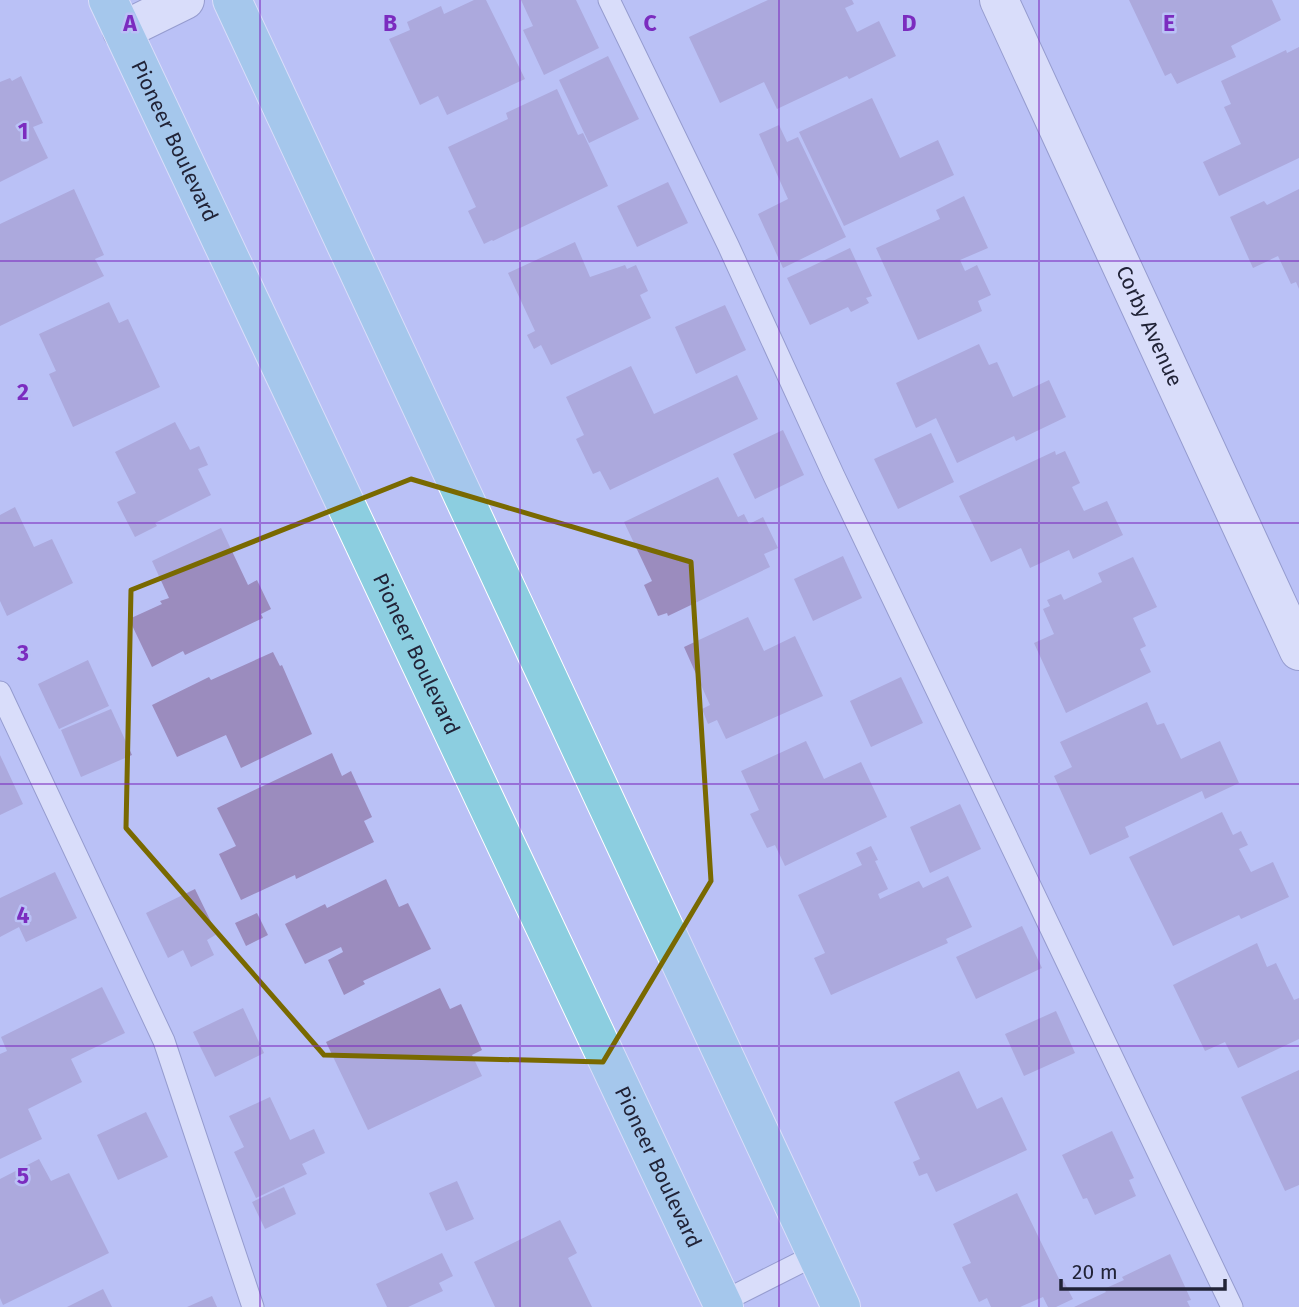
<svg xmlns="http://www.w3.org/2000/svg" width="1299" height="1307" font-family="'Fira Sans',sans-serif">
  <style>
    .building { fill: #9b8cbe }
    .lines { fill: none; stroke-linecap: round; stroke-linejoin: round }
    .lane-casing { stroke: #6a6fa0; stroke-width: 23 }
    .street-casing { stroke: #6a6fa0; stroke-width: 40 }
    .primary-casing { stroke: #fff; stroke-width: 40 }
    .lane { stroke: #fff; stroke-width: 21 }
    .street { stroke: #fff; stroke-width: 38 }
    .primary { stroke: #8ccee0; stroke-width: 38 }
    .marked { fill: none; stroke: #796900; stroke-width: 5; stroke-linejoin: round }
    .grid { fill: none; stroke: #7b2cbf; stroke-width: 2; stroke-opacity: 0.55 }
    .labels { text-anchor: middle; stroke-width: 5; stroke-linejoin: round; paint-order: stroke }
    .street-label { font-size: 21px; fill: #212337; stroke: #bac1f6 }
    .grid-label { font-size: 23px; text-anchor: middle; font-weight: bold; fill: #7b2cbf; stroke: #bac1f6; stroke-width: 5; stroke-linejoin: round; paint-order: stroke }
  </style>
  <rect width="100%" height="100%" fill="#bac1f6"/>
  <g class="building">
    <path d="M 474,0 L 486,0 L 525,79 L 447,115 L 438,96 L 420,105 L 389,39 L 410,30 L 407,22 L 441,6 L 444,14 Z"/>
    <path d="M 521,0 L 576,0 L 599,48 L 544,75 L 523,30 L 533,26 Z"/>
    <path d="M 768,0 L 852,0 L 854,4 L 845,8 L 857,32 L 879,21 L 896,56 L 849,79 L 847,76 L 777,109 L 764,82 L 720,103 L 689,37 Z"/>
    <path d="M 1129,0 L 1272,0 L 1281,20 L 1231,46 L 1236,57 L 1177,84 L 1171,73 L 1165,76 Z"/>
    <path d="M 1299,47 L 1299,158 L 1219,196 L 1203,162 L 1241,144 L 1224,107 L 1231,104 L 1221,81 L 1286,50 L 1287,53 Z"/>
    <path d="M 608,56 L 639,119 L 589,143 L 559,80 Z"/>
    <path d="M 21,76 L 43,123 L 33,127 L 48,158 L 0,182 L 0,82 L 10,78 L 12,81 Z"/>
    <path d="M 557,89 L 578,135 L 583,133 L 608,186 L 493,241 L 492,240 L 484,244 L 468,211 L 476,207 L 448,147 L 508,119 L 506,113 Z"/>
    <path d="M 872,98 L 900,158 L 938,140 L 954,175 L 844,226 L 799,132 Z"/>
    <path d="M 779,125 L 787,142 L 798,137 L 846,237 L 783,268 L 758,214 L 788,199 L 759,134 Z"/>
    <path d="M 668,182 L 688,223 L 637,247 L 617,206 Z"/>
    <path d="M 74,189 L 104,255 L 95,259 L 104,276 L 0,326 L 0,224 Z"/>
    <path d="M 1299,189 L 1299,289 L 1296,282 L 1291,284 L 1278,256 L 1253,268 L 1230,217 L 1264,201 L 1267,205 Z"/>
    <path d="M 964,196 L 988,248 L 960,260 L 965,271 L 977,265 L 991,295 L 978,301 L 982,311 L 918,340 L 876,248 L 940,219 L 936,210 Z"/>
    <path d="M 575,242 L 590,277 L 625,265 L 627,269 L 636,265 L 648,291 L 640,295 L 651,318 L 551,365 L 541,345 L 534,349 L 527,335 L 535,331 L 508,273 Z"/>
    <path d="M 850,248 L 872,296 L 866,298 L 869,303 L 851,312 L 848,307 L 810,325 L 787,278 Z"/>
    <path d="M 109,302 L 119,323 L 128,319 L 160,387 L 73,427 L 49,374 L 56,371 L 39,334 Z"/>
    <path d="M 725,305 L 746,350 L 696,374 L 675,327 Z"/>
    <path d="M 979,344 L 989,365 L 997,362 L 1013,397 L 1049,380 L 1066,417 L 1016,441 L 1014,436 L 957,463 L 936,418 L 916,428 L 896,383 Z"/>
    <path d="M 631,366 L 654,414 L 737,375 L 758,419 L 610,490 L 600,471 L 593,474 L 576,439 L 584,435 L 566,397 Z"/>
    <path d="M 175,422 L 190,450 L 199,446 L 208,465 L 198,469 L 211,495 L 155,523 L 157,526 L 135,537 L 117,502 L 136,493 L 115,452 Z"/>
    <path d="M 783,430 L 804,475 L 755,499 L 733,454 Z"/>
    <path d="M 931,433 L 954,482 L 898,509 L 874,459 Z"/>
    <path d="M 1055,451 L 1056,455 L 1065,451 L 1080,483 L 1072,487 L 1084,511 L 1107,501 L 1123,535 L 1073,559 L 1069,550 L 1030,568 L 1021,548 L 991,562 L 959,496 Z"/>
    <path d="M 718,477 L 738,517 L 744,514 L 749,524 L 763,517 L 778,548 L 764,554 L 770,567 L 668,616 L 667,613 L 658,616 L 644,585 L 652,581 L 624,522 Z"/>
    <path d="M 15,507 L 34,547 L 52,539 L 73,583 L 7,616 L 0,601 L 0,515 Z"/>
    <path d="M 221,528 L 248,585 L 257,580 L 271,609 L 261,614 L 263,618 L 185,655 L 183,651 L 152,667 L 129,619 L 162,604 L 160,601 L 169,598 L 152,561 Z"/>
    <path d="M 843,556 L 862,598 L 813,621 L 794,579 Z"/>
    <path d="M 1133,557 L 1157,607 L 1133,618 L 1146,646 L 1140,649 L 1151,672 L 1066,713 L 1034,643 L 1054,634 L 1043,609 L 1050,606 L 1047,600 L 1061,594 L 1064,600 L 1102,582 L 1098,573 Z"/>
    <path d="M 748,617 L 764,651 L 795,636 L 823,696 L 726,739 L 717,720 L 708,724 L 702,709 L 710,705 L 684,647 Z"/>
    <path d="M 273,652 L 280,666 L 282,665 L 312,734 L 241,768 L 226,735 L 177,757 L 152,705 L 209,677 L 211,680 Z"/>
    <path d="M 88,660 L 109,706 L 59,729 L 38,684 Z"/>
    <path d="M 901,677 L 923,723 L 871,747 L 850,701 Z"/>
    <path d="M 1147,702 L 1157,725 L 1164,723 L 1181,759 L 1220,741 L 1239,783 L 1205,799 L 1202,791 L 1125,827 L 1129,837 L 1090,855 L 1054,776 L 1072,767 L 1060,742 Z"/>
    <path d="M 111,709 L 132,755 L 81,777 L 61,730 Z"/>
    <path d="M 806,741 L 824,779 L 861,762 L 887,817 L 785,866 L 775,845 L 767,848 L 750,814 L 759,810 L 741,771 Z"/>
    <path d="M 332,753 L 342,776 L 351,771 L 372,817 L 364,821 L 374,842 L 296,879 L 295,875 L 241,900 L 219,854 L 236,846 L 217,808 Z"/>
    <path d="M 0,755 L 23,804 L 0,815 Z"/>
    <path d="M 960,804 L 981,849 L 930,873 L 910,827 Z"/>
    <path d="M 1222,812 L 1233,835 L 1241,831 L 1248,845 L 1239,849 L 1251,872 L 1273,862 L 1289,897 L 1241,919 L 1239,915 L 1173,946 L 1129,857 Z"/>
    <path d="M 871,846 L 878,860 L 875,861 L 888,889 L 878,894 L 880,899 L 919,881 L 923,888 L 948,876 L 972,927 L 946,939 L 948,943 L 831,995 L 814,958 L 825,953 L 798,895 L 862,865 L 856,853 Z"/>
    <path d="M 55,872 L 77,918 L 26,942 L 19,927 L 0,937 L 0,898 Z"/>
    <path d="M 386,879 L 399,907 L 408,903 L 431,949 L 363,981 L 365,984 L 344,995 L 328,960 L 343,952 L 341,947 L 305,964 L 285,924 L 325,904 L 327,908 Z"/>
    <path d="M 195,889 L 217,934 L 207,940 L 214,955 L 191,967 L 183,950 L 168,958 L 146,913 Z"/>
    <path d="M 257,913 L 268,935 L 246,946 L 235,923 Z"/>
    <path d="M 1022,926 L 1042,968 L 976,999 L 956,957 Z"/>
    <path d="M 1257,943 L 1267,967 L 1276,963 L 1294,1000 L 1299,998 L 1299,1039 L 1238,1068 L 1225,1042 L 1205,1051 L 1173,985 Z"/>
    <path d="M 102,987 L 125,1033 L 71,1059 L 82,1082 L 28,1109 L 42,1139 L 0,1159 L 0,1054 L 7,1051 L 1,1037 Z"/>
    <path d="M 440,988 L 450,1009 L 461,1004 L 482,1050 L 472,1055 L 482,1076 L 368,1130 L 326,1042 Z"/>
    <path d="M 243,1008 L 264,1053 L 215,1077 L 193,1032 Z"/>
    <path d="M 1056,1011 L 1075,1053 L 1024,1076 L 1005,1034 Z"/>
    <path d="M 1299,1070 L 1299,1185 L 1285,1191 L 1241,1097 Z"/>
    <path d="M 959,1071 L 977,1109 L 1002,1097 L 1027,1150 L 936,1192 L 927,1173 L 919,1176 L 913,1162 L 920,1159 L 894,1102 Z"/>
    <path d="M 270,1097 L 290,1140 L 314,1129 L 325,1153 L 302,1164 L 307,1174 L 256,1198 L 234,1152 L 244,1147 L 229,1116 Z"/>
    <path d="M 146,1112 L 168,1157 L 118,1180 L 97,1135 Z"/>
    <path d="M 1112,1131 L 1134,1178 L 1129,1180 L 1136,1196 L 1095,1215 L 1087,1198 L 1083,1199 L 1062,1155 Z"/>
    <path d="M 39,1159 L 51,1181 L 69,1173 L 109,1253 L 3,1305 L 0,1298 L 0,1179 Z"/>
    <path d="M 457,1181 L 474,1219 L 446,1231 L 429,1193 Z"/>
    <path d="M 284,1187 L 296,1214 L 265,1229 L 252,1202 Z"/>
    <path d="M 1017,1193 L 1060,1281 L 1063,1280 L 1073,1299 L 1056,1307 L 1048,1307 L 1043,1297 L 1020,1307 L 991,1307 L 987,1298 L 979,1302 L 962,1267 L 971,1263 L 953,1224 Z"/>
    <path d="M 560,1220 L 577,1253 L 568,1258 L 592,1307 L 495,1307 L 474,1262 Z"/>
    <path d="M 442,1253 L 453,1276 L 439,1283 L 443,1291 L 408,1307 L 387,1307 L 376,1284 Z"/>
    <path d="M 1170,1254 L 1191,1300 L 1187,1301 L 1190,1307 L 1074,1307 L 1106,1292 L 1104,1289 L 1124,1280 L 1122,1277 Z"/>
    <path d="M 103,1289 L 112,1307 L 67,1307 Z"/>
    <path d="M 212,1296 L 217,1307 L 187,1307 Z"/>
  </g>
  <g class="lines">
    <defs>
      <g id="lane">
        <path d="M 609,0 L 728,245 L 834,476 L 1232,1307"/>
        <path d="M 0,692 L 164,1041 L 253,1307"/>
        <path d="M 714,1306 L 817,1254"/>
      </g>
      <g id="street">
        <path id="s1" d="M 999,0 L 1299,651"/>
        <path d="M 122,31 L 185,0"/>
      </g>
      <g id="primary">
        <path id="s2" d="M 108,0 L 724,1307"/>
        <path d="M 232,0 L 841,1307"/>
      </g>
    </defs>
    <use href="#lane" class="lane-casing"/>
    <use href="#street" class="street-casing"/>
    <use href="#primary" class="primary-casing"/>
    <use href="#lane" class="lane"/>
    <use href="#street" class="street"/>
    <use href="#primary" class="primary"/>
  </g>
  <path d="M0 0H1299V1307H0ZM 411,479 L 691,562 L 711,881 L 603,1062 L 324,1055 L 126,828 L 131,590 Z" fill="#bac1f6" fill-opacity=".55" fill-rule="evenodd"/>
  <path class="marked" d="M 411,479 L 691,562 L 711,881 L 603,1062 L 324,1055 L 126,828 L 131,590 Z"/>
  <path class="grid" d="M 260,0 L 260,1307M 520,0 L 520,1307M 779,0 L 779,1307M 1039,0 L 1039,1307M 0,261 L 1299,261M 0,523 L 1299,523M 0,784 L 1299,784M 0,1046 L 1299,1046"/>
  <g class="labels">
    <g class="street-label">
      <text dy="7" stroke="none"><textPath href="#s2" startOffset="156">Pioneer Boulevard</textPath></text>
      <text dy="7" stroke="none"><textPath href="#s1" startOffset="359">Corby Avenue</textPath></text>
      <text dy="7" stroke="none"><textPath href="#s2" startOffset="723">Pioneer Boulevard</textPath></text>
      <text dy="7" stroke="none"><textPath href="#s2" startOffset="1290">Pioneer Boulevard</textPath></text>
    </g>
  </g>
  <g class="grid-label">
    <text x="130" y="31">A</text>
    <text x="390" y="31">B</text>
    <text x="650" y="31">C</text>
    <text x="909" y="31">D</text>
    <text x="1169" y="31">E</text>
    <text x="23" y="139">1</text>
    <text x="23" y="400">2</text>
    <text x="23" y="661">3</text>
    <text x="23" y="923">4</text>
    <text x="23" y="1184">5</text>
  </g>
  <path d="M1061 1279v10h164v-10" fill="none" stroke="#212337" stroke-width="3.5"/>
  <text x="1072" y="1279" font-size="21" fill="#212337" stroke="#bac1f6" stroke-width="5" paint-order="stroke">20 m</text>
</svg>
